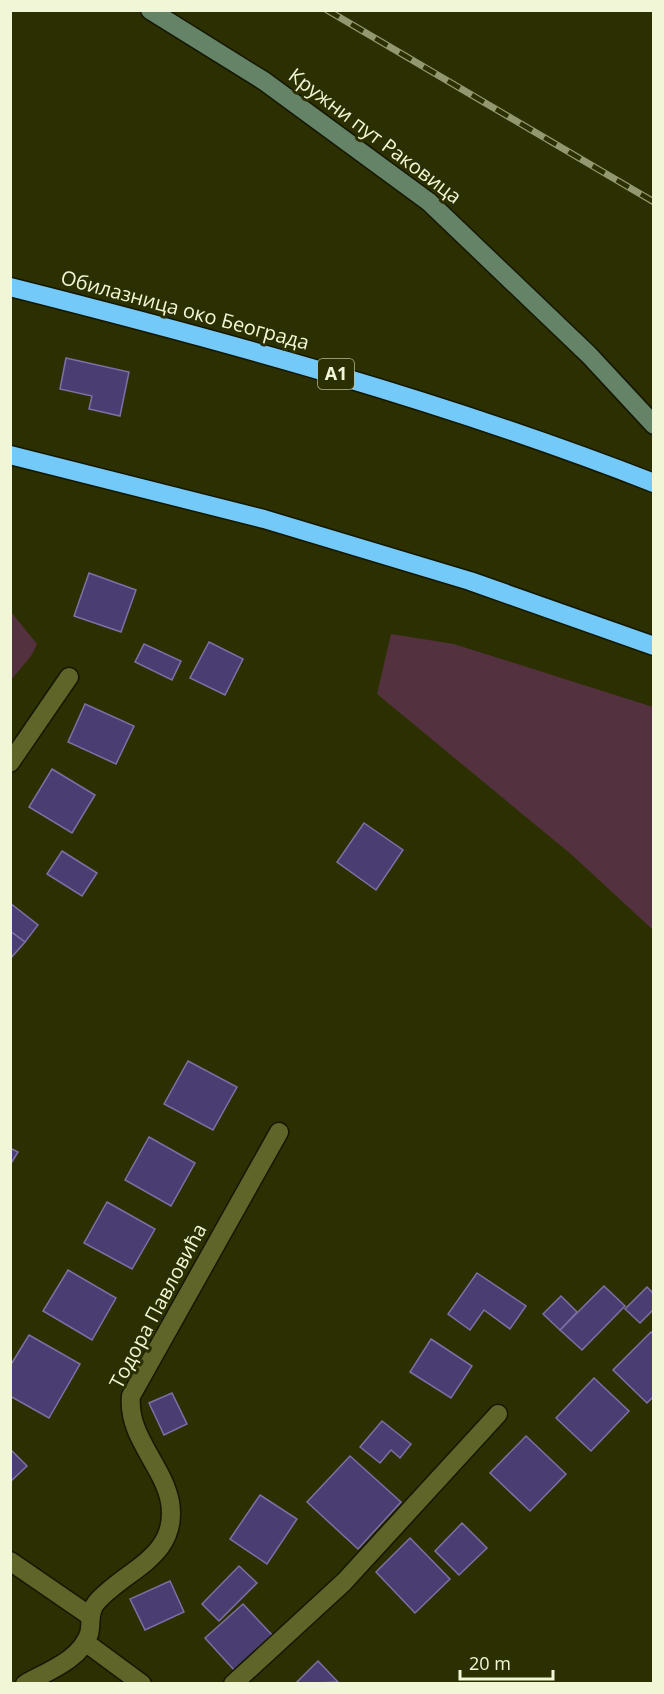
<svg xmlns="http://www.w3.org/2000/svg" width="664" height="1694" font-family="'Open Sans',sans-serif">
  <style>
    .green { fill: #54313f }
    .building { fill: #4a3d71; stroke: #7c70a6; stroke-width: 1.5 }
    .lines { fill: none; stroke-linecap: round; stroke-linejoin: round }
    .lane-casing { stroke: #151700; stroke-width: 21 }
    .street-casing { stroke: #151700; stroke-width: 21 }
    .secondary-casing { stroke: #151700; stroke-width: 21 }
    .highway-casing { stroke: #151700; stroke-width: 21 }
    .lane { stroke: #5f6529; stroke-width: 18 }
    .street { stroke: #5f6529; stroke-width: 18 }
    .secondary { stroke: #658367; stroke-width: 18 }
    .highway { stroke: #73c9f7; stroke-width: 18 }
    .rail-casing { stroke: #949871; stroke-width: 7 }
    .rail { stroke: #2c3000; stroke-width: 4.5; stroke-dasharray: 14; stroke-linecap: butt }
    .labels { text-anchor: middle; stroke-width: 6; stroke-linejoin: round; paint-order: stroke }
    .shield { fill: #2c3000; stroke: #b6bb96; stroke-width: 1.5 }
    .shield-label { font-size: 18px; font-weight: bold; fill: #f1f6d6 }
    .street-label { font-size: 20px; fill: #f1f6d6; stroke: #2c3000 }
  </style>
  <rect width="100%" height="100%" fill="#2c3000"/>
  <g class="green">
    <path d="M 11,612 L 37,644 L 31,656 L 11,680 Z"/>
    <path d="M 391,634 L 454,644 L 653,707 L 653,930 L 572,855 L 377,694 Z"/>
  </g>
  <g class="building">
    <path d="M 66,358 L 129,372 L 120,416 L 89,409 L 92,396 L 60,389 Z"/>
    <path d="M 89,573 L 136,590 L 121,632 L 74,616 Z"/>
    <path d="M 209,642 L 243,659 L 225,695 L 190,678 Z"/>
    <path d="M 144,644 L 181,661 L 172,680 L 135,662 Z"/>
    <path d="M 85,704 L 134,726 L 116,764 L 68,742 Z"/>
    <path d="M 52,769 L 95,795 L 72,833 L 29,807 Z"/>
    <path d="M 364,823 L 403,850 L 376,890 L 337,862 Z"/>
    <path d="M 62,851 L 97,873 L 82,896 L 47,874 Z"/>
    <path d="M 10,903 L 38,925 L 25,942 L 10,931 Z"/>
    <path d="M 10,931 L 25,942 L 10,959 Z"/>
    <path d="M 188,1061 L 237,1087 L 213,1130 L 164,1104 Z"/>
    <path d="M 149,1137 L 195,1163 L 171,1206 L 125,1180 Z"/>
    <path d="M 10,1148 L 18,1152 L 10,1165 Z"/>
    <path d="M 107,1202 L 155,1229 L 132,1269 L 84,1243 Z"/>
    <path d="M 68,1270 L 116,1298 L 92,1340 L 43,1311 Z"/>
    <path d="M 477,1273 L 526,1306 L 510,1329 L 484,1310 L 470,1330 L 448,1314 Z"/>
    <path d="M 604,1286 L 625,1306 L 582,1350 L 560,1330 Z"/>
    <path d="M 647,1287 L 654,1294 L 654,1309 L 640,1323 L 625,1309 Z"/>
    <path d="M 561,1296 L 577,1312 L 560,1330 L 543,1314 Z"/>
    <path d="M 651,1332 L 654,1335 L 654,1396 L 647,1403 L 613,1370 Z"/>
    <path d="M 29,1335 L 80,1364 L 49,1418 L 10,1396 L 10,1366 Z"/>
    <path d="M 431,1339 L 472,1366 L 451,1398 L 410,1372 Z"/>
    <path d="M 594,1378 L 629,1411 L 591,1451 L 556,1418 Z"/>
    <path d="M 172,1393 L 187,1424 L 164,1435 L 149,1403 Z"/>
    <path d="M 382,1421 L 411,1444 L 400,1458 L 391,1450 L 380,1463 L 360,1447 Z"/>
    <path d="M 526,1436 L 566,1474 L 530,1511 L 490,1473 Z"/>
    <path d="M 10,1449 L 27,1466 L 10,1482 Z"/>
    <path d="M 350,1456 L 401,1502 L 358,1549 L 307,1502 Z"/>
    <path d="M 260,1495 L 297,1519 L 267,1564 L 230,1539 Z"/>
    <path d="M 462,1523 L 487,1548 L 459,1575 L 435,1551 Z"/>
    <path d="M 410,1538 L 450,1579 L 415,1613 L 376,1572 Z"/>
    <path d="M 239,1566 L 257,1583 L 219,1621 L 202,1604 Z"/>
    <path d="M 170,1581 L 184,1612 L 145,1630 L 130,1599 Z"/>
    <path d="M 243,1604 L 273,1636 L 235,1671 L 205,1638 Z"/>
    <path d="M 318,1661 L 338,1682 L 295,1684 Z"/>
  </g>
  <g class="lines">
    <defs>
      <g id="lane">
        <path d="M 10,1561 L 90,1616"/>
        <path d="M 85,1642 L 142,1684"/>
        <path d="M 233,1684 L 344,1582 L 498,1414"/>
      </g>
      <g id="street">
        <path d="M 10,763 L 69,677"/>
        <path d="M 25,1684 C 48,1671 80,1660 89,1634 C 92,1623 88,1613 96,1603 C 125,1569 179,1558 170,1502 C 163,1465 127,1436 131,1396 L 279,1132"/>
      </g>
      <path id="secondary" d="M 150,10 L 264,81 L 429,202 L 589,355 L 654,425"/>
      <g id="highway">
        <path d="M 10,287 C 228,342 444,401 654,483"/>
        <path d="M 10,455 L 264,519 L 470,581 L 654,646"/>
      </g>
    </defs>
    <use href="#lane" class="lane-casing"/>
    <use href="#street" class="street-casing"/>
    <use href="#secondary" class="secondary-casing"/>
    <use href="#highway" class="highway-casing"/>
    <use href="#lane" class="lane"/>
    <use href="#street" class="street"/>
    <use href="#secondary" class="secondary"/>
    <use href="#highway" class="highway"/>
    <defs>
      <path id="rail" d="M 327,10 L 654,202"/>
    </defs>
    <use href="#rail" class="rail-casing"/>
    <use href="#rail" class="rail"/>
  </g>
  <g class="labels">
    <rect class="shield" x="318" y="359" width="36" height="30" rx="4.5"/>
    <g class="shield-label">
      <text x="336" y="380">A1</text>
    </g>
    <g class="street-label">
      <text transform="translate(375 136) rotate(37)" y="7">Кружни пут Раковица</text>
      <text transform="translate(185 310) rotate(15)" y="7">Обилазница око Београда</text>
      <text transform="translate(158 1306) rotate(-62)" y="7">Тодора Павловића</text>
    </g>
  </g>
  <rect width="664" height="1694" fill="none" stroke="#f1f6d6" stroke-width="24"/>
  <path d="M460 1670v9h93v-9" fill="none" stroke="#f1f6d6" stroke-width="3"/>
  <text x="469" y="1670" font-size="18" fill="#f1f6d6" stroke="#2c3000" stroke-width="4.5" paint-order="stroke">20 m</text>
</svg>
